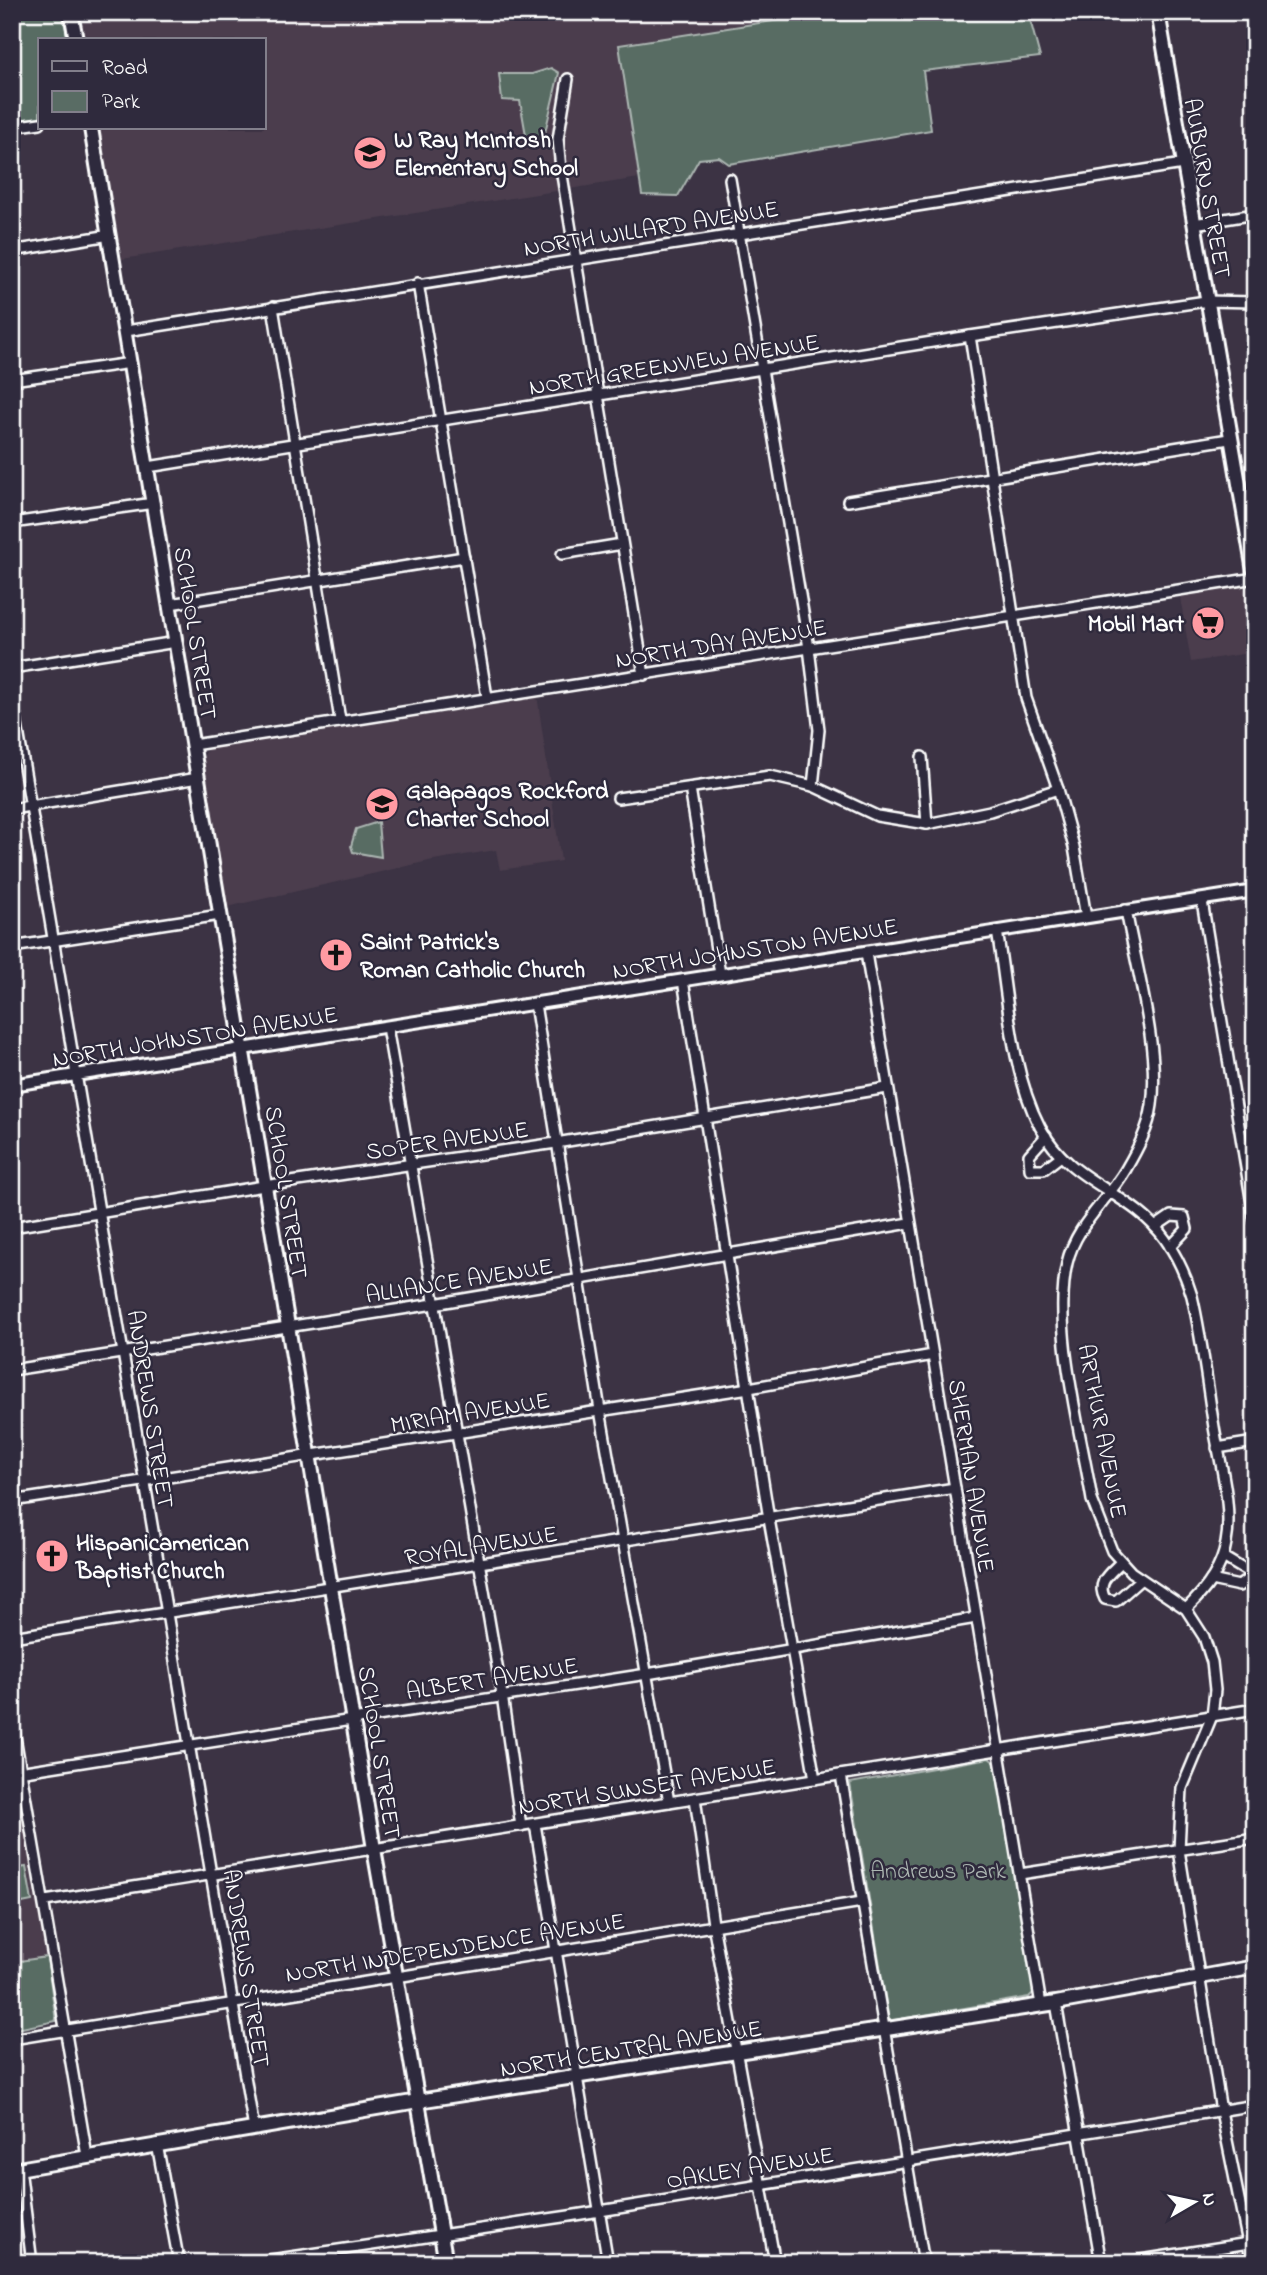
<svg xmlns="http://www.w3.org/2000/svg" width="1267" height="2275" font-family="'Indie Flower',sans-serif">
  <style>
    .built { fill: #4b3e4d }
    .green { fill: #596c64; stroke: #acb6b2; stroke-width: 2 }
    .lines { fill: none; stroke-linecap: round; stroke-linejoin: round }
    .minor-casing { stroke: #fff; stroke-width: 14 }
    .tertiary-casing { stroke: #fff; stroke-width: 16 }
    .secondary-casing { stroke: #fff; stroke-width: 18 }
    .minor { stroke: #2f2a3d; stroke-width: 9 }
    .tertiary { stroke: #2f2a3d; stroke-width: 10 }
    .secondary { stroke: #2f2a3d; stroke-width: 12 }
    .labels { text-anchor: middle; stroke-width: 5; stroke-linejoin: round; paint-order: stroke }
    .poi-label { font-size: 24px; font-weight: bold; fill: #fff; stroke: #2f2a3d; text-anchor: start }
    .street-label { font-size: 24px; fill: #fff; stroke: #2f2a3d }
    .park-label { font-size: 24px; fill: #acb6b2; stroke: #2f2a3d }
  </style>
  <rect width="100%" height="100%" fill="#3c3344"/>
  <filter id="ink" filterUnits="userSpaceOnUse"><feTurbulence type="fractalNoise" baseFrequency=".0143" numOctaves="2"/><feDisplacementMap in="SourceGraphic" scale="14" xChannelSelector="R" yChannelSelector="G"/><feConvolveMatrix kernelMatrix="1 2 1 2 8 2 1 2 1" color-interpolation-filters="sRGB"/></filter>
  <g filter="url(#ink)">
    <g class="built">
      <path d="M 81,12 L 830,12 L 619,45 L 639,178 L 122,259 L 99,128 L 264,128 L 264,40 L 85,40 Z"/>
      <path d="M 1241,586 L 1245,589 L 1255,652 L 1191,662 L 1180,596 Z"/>
      <path d="M 537,695 L 561,861 L 500,870 L 496,850 L 433,860 L 227,907 L 203,758 L 208,748 Z"/>
      <path d="M 12,1776 L 18,1781 L 47,1957 L 12,1962 Z"/>
    </g>
    <g class="green">
      <path d="M 62,12 L 68,40 L 40,40 L 40,117 L 12,121 L 12,13 Z"/>
      <path d="M 830,12 L 1028,12 L 1040,57 L 923,71 L 931,130 L 729,164 L 719,157 L 699,159 L 678,196 L 642,195 L 619,45 Z"/>
      <path d="M 551,68 L 559,73 L 543,141 L 527,141 L 520,101 L 502,100 L 499,74 L 532,74 Z"/>
      <path d="M 378,822 L 381,857 L 353,852 L 351,846 L 356,829 Z"/>
      <path d="M 989,1758 L 995,1763 L 1034,1992 L 1029,1997 L 889,2021 L 850,1783 Z"/>
      <path d="M 26,1867 L 32,1901 L 12,1905 L 12,1869 Z"/>
      <path d="M 47,1957 L 56,2021 L 12,2030 L 12,1962 Z"/>
    </g>
    <g class="lines">
      <defs>
        <g id="minor">
          <path d="M 568,79 L 558,139 L 561,169 L 644,675"/>
          <path d="M 12,127 L 40,123"/>
          <path d="M 730,179 L 809,648 L 819,730 L 813,786"/>
          <path d="M 1194,224 L 1255,214"/>
          <path d="M 12,251 L 110,235"/>
          <path d="M 418,283 L 487,697"/>
          <path d="M 273,307 L 340,720"/>
          <path d="M 126,331 L 1183,164"/>
          <path d="M 970,336 L 1026,698 L 1058,789 L 1074,847 L 1086,917"/>
          <path d="M 12,380 L 131,363"/>
          <path d="M 148,467 L 970,336 L 1206,301 L 1255,302"/>
          <path d="M 848,501 L 1229,439"/>
          <path d="M 12,523 L 154,503"/>
          <path d="M 562,554 L 622,544"/>
          <path d="M 170,604 L 464,557"/>
          <path d="M 12,668 L 176,642"/>
          <path d="M 12,695 L 254,2129"/>
          <path d="M 193,745 L 1255,578"/>
          <path d="M 922,757 L 927,824"/>
          <path d="M 690,788 L 720,974"/>
          <path d="M 618,798 L 770,776 L 813,786 L 877,816 L 927,824 L 990,811 L 1058,789"/>
          <path d="M 12,809 L 198,778"/>
          <path d="M 1202,901 L 1255,1222"/>
          <path d="M 1126,910 C 1136,967 1160,1049 1152,1105 C 1149,1128 1137,1150 1126,1169 C 1107,1202 1076,1224 1067,1263 C 1052,1329 1081,1431 1092,1500 L 1112,1551 L 1131,1572 L 1186,1609 L 1204,1637 L 1212,1662 L 1215,1690 L 1212,1716 L 1182,1788 L 1179,1850 L 1221,2111 L 1252,2263"/>
          <path d="M 997,931 C 1008,995 1010,1069 1040,1127 C 1071,1185 1130,1190 1165,1239 C 1177,1256 1186,1276 1192,1296 C 1202,1339 1207,1384 1214,1427 C 1220,1463 1233,1507 1226,1543 C 1222,1570 1205,1591 1186,1609"/>
          <path d="M 12,947 L 220,915"/>
          <path d="M 866,953 L 1041,2005"/>
          <path d="M 683,980 L 769,1519 L 815,1779"/>
          <path d="M 535,1004 L 600,1410 L 669,1802"/>
          <path d="M 387,1027 L 502,1695 L 521,1826"/>
          <path d="M 1046,1136 L 1029,1155 L 1030,1169 L 1044,1169 L 1061,1156"/>
          <path d="M 12,1227 L 264,1186 L 556,1143 L 887,1088"/>
          <path d="M 1155,1227 L 1171,1216 L 1184,1217 L 1187,1229 L 1170,1247"/>
          <path d="M 12,1370 L 434,1304 L 910,1223"/>
          <path d="M 1217,1448 L 1255,1442"/>
          <path d="M 12,1501 L 749,1388 L 933,1355"/>
          <path d="M 1121,1562 C 1109,1574 1096,1582 1105,1599 L 1116,1601 L 1141,1579"/>
          <path d="M 1211,1580 L 1239,1586 L 1248,1579 L 1248,1572 L 1223,1557"/>
          <path d="M 12,1637 L 955,1488"/>
          <path d="M 12,1719 L 87,2156"/>
          <path d="M 12,1773 L 647,1674 L 976,1618"/>
          <path d="M 841,1775 L 924,2263"/>
          <path d="M 695,1798 L 713,1924 L 775,2263"/>
          <path d="M 535,1824 L 608,2263"/>
          <path d="M 1020,1874 L 1255,1838"/>
          <path d="M 45,1901 L 1255,1709"/>
          <path d="M 1056,2003 L 1101,2263"/>
          <path d="M 12,2039 L 862,1902"/>
          <path d="M 157,2144 L 179,2263"/>
          <path d="M 20,2168 L 32,2263"/>
          <path d="M 250,2263 L 569,2216 L 1255,2105"/>
          <path d="M 1122,2263 L 1255,2242"/>
        </g>
        <path id="tertiary" d="M 12,1085 L 1255,891"/>
        <g id="secondary">
          <path d="M 71,12 L 76,40"/>
          <path d="M 1158,12 L 1255,577"/>
          <path d="M 91,128 L 374,1849 L 446,2263"/>
          <path d="M 12,2170 L 418,2101 L 1056,2003 L 1255,1967"/>
        </g>
      </defs>
      <use href="#minor" class="minor-casing"/>
      <use href="#tertiary" class="tertiary-casing"/>
      <use href="#secondary" class="secondary-casing"/>
      <use href="#minor" class="minor"/>
      <use href="#tertiary" class="tertiary"/>
      <use href="#secondary" class="secondary"/>
    </g>
  </g>
  <defs>
    <symbol id="school-disc" viewBox="-11 -11 22 22"><circle r="9.5" fill="#ff9aa2" stroke="#2f2a3d"/><path d="M0-5L7-2L0 1L-7-2ZM-4 1L0 2.5L4 1V4Q0 6-4 4Z" fill="#111"/></symbol>
    <symbol id="supermarket-disc" viewBox="-11 -11 22 22"><circle r="9.5" fill="#ff9aa2" stroke="#2f2a3d"/><path d="M-6-5.5h2.5l.6 2H6L4.5 2H-2.5L-4.4-4H-6ZM-1.5 3.2a1.3 1.3 0 1 0 .1 0ZM3 3.2a1.3 1.3 0 1 0 .1 0Z" fill="#111"/></symbol>
    <symbol id="church-disc" viewBox="-11 -11 22 22"><circle r="9.5" fill="#ff9aa2" stroke="#2f2a3d"/><path d="M-1.2-6h2.4v3.5h3.3v2.4h-3.3V6h-2.4V-.1h-3.3v-2.4h3.3Z" fill="#111"/></symbol>
  </defs>
  <g fill-rule="evenodd">
    <use href="#school-disc" x="351" y="134" width="38" height="38"/>
    <use href="#supermarket-disc" x="1189" y="604" width="38" height="38"/>
    <use href="#school-disc" x="363" y="785" width="38" height="38"/>
    <use href="#church-disc" x="317" y="936" width="38" height="38"/>
    <use href="#church-disc" x="33" y="1537" width="38" height="38"/>
  </g>
  <g class="labels">
    <g class="poi-label">
      <text x="394" y="147">W Ray McIntosh<tspan x="394" dy="28">Elementary School</tspan></text>
      <text x="1184" y="631" text-anchor="end">Mobil Mart</text>
      <text x="406" y="798">Galapagos Rockford<tspan x="406" dy="28">Charter School</tspan></text>
      <text x="360" y="949">Saint Patrick's<tspan x="360" dy="28">Roman Catholic Church</tspan></text>
      <text x="76" y="1550">Hispanicamerican<tspan x="76" dy="28">Baptist Church</tspan></text>
    </g>
    <g class="street-label">
      <text transform="translate(1208 188) rotate(80)" y="8">AUBURN STREET</text>
      <text transform="translate(651 228) rotate(-9)" y="8">NORTH WILLARD AVENUE</text>
      <text transform="translate(674 364) rotate(-9)" y="8">NORTH GREENVIEW AVENUE</text>
      <text transform="translate(196 633) rotate(81)" y="8">SCHOOL STREET</text>
      <text transform="translate(721 643) rotate(-9)" y="8">NORTH DAY AVENUE</text>
      <text transform="translate(755 948) rotate(-9)" y="8">NORTH JOHNSTON AVENUE</text>
      <text transform="translate(195 1036) rotate(-9)" y="8">NORTH JOHNSTON AVENUE</text>
      <text transform="translate(447 1140) rotate(-8)" y="8">SOPER AVENUE</text>
      <text transform="translate(287 1192) rotate(81)" y="8">SCHOOL STREET</text>
      <text transform="translate(459 1280) rotate(-9)" y="8">ALLIANCE AVENUE</text>
      <text transform="translate(151 1409) rotate(81)" y="8">ANDREWS STREET</text>
      <text transform="translate(470 1412) rotate(-9)" y="8">MIRIAM AVENUE</text>
      <text transform="translate(1103 1431) rotate(79)" y="8">ARTHUR AVENUE</text>
      <text transform="translate(972 1476) rotate(81)" y="8">SHERMAN AVENUE</text>
      <text transform="translate(481 1545) rotate(-9)" y="8">ROYAL AVENUE</text>
      <text transform="translate(492 1678) rotate(-9)" y="8">ALBERT AVENUE</text>
      <text transform="translate(380 1752) rotate(81)" y="8">SCHOOL STREET</text>
      <text transform="translate(647 1786) rotate(-9)" y="8">NORTH SUNSET AVENUE</text>
      <text transform="translate(455 1947) rotate(-9)" y="8">NORTH INDEPENDENCE AVENUE</text>
      <text transform="translate(247 1968) rotate(81)" y="8">ANDREWS STREET</text>
      <text transform="translate(631 2048) rotate(-9)" y="8">NORTH CENTRAL AVENUE</text>
      <text transform="translate(750 2167) rotate(-9)" y="8">OAKLEY AVENUE</text>
    </g>
    <g class="park-label">
      <text x="938" y="1878">Andrews Park</text>
    </g>
  </g>
  <rect width="1267" height="2275" fill="none" stroke="#2f2a3d" stroke-width="42"/>
  <rect x="21" y="21" width="1225" height="2233" fill="none" stroke="#fff" stroke-width="2.5" filter="url(#ink)"/>
  <rect x="38" y="38" width="228" height="91" fill="#2f2a3d" stroke="#827f8b" stroke-width="2"/>
  <rect x="52" y="61" width="35" height="10" fill="#2f2a3d" stroke="#827f8b" stroke-width="2"/>
  <text x="102" y="74" font-size="21" fill="#ffffff">Road</text>
  <rect x="52" y="91" width="35" height="21" fill="#596c64" stroke="#827f8b" stroke-width="2"/>
  <text x="102" y="108" font-size="21" fill="#ffffff">Park</text>
  <g transform="translate(1194 2202) rotate(81)" stroke="#2f2a3d" stroke-width="5" paint-order="stroke">
  <path d="M0-5L12 26L0 18L-12 26Z" fill="#ffffff"/>
  <text y="-10" font-size="19" font-weight="bold" text-anchor="middle" fill="#ffffff">N</text>
  </g>
</svg>
